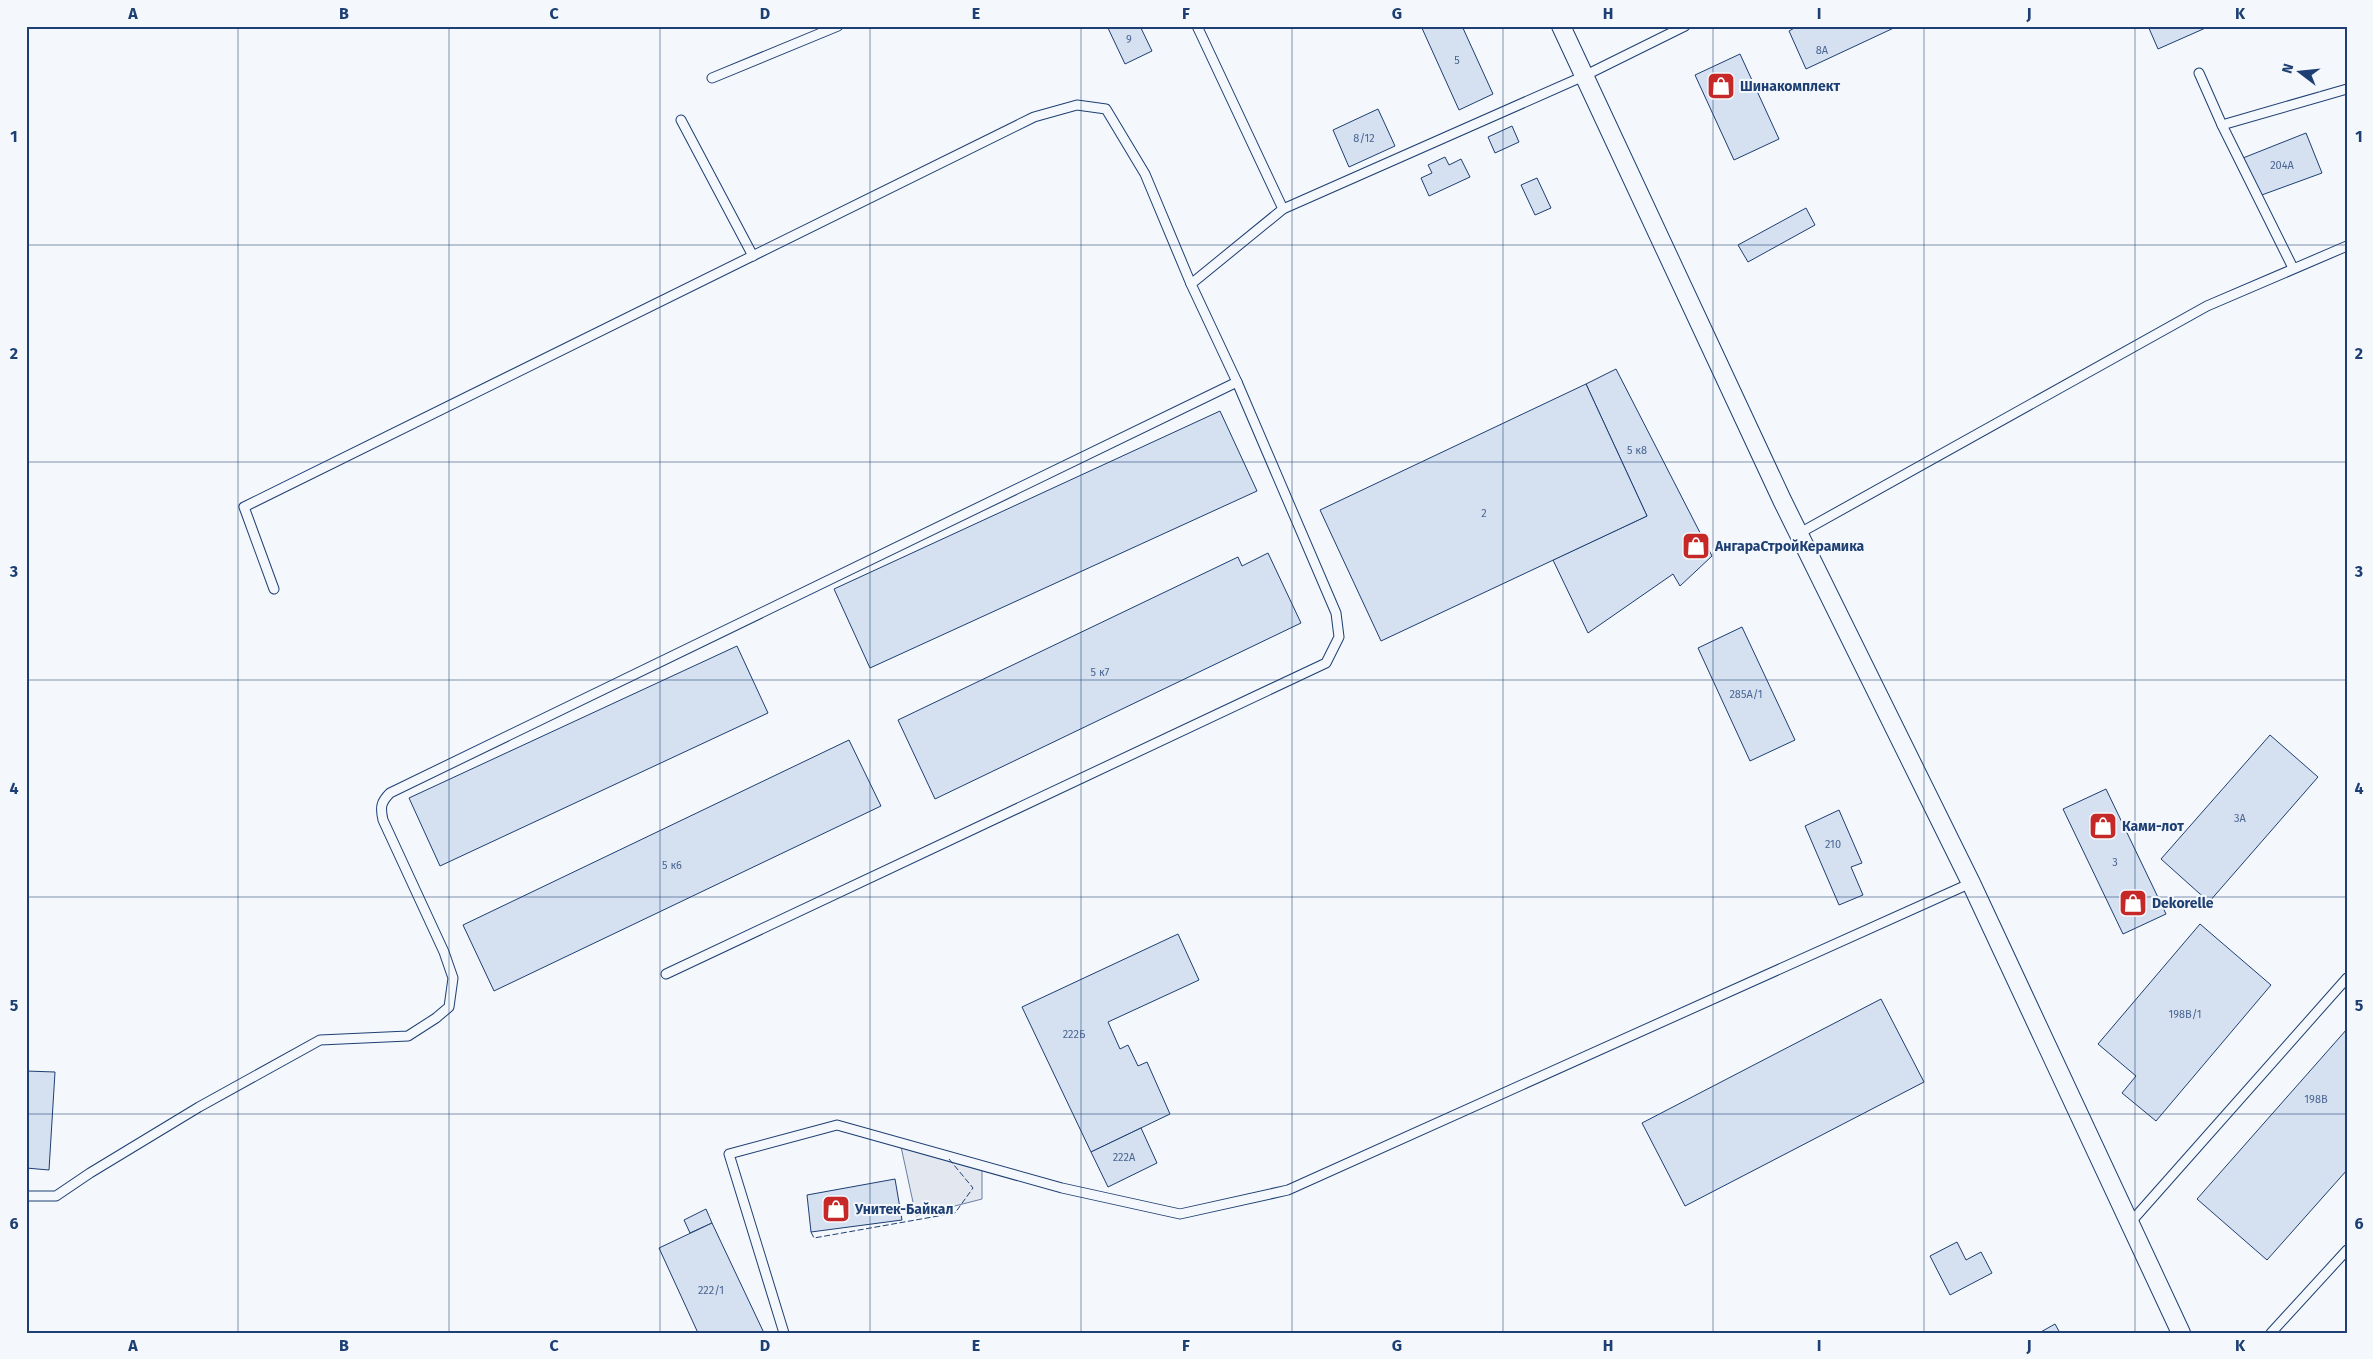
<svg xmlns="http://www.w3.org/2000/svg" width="2373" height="1359" font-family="'Fira Sans',sans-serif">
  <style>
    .parking { fill: #e3e8f0; stroke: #687fa3 }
    .building { fill: #d5e0f0; stroke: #1d3f73 }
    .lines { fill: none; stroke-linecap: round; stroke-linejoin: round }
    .lane-casing { stroke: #1d3f73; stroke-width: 11 }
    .street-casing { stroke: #1d3f73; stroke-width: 20 }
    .lane { stroke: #f4f7fb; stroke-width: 9 }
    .street { stroke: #f4f7fb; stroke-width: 18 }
    .fence { stroke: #1d3f73; stroke-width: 1; stroke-dasharray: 6 2.5; stroke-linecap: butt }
    .grid { fill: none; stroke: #1d3f73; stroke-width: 1; stroke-opacity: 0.55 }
    .labels { text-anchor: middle; stroke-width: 4; stroke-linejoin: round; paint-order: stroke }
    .number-label { font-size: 11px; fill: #4b6792 }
    .poi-label { font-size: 14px; font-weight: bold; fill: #1d3f73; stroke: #f4f7fb; text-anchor: start }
    .neatline { fill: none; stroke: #1d3f73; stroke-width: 2 }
    .grid-label { font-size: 16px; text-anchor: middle; font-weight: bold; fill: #1d3f73 }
  </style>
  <rect width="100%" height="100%" fill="#f4f7fb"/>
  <path class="parking" d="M 900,1142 L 982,1165 L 982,1199 L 916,1216 Z"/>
  <g class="building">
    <path d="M 1107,26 L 1140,26 L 1152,51 L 1125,64 Z"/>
    <path d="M 1421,26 L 1462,26 L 1493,94 L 1459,110 Z"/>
    <path d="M 1798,26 L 1898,26 L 1806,69 L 1789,31 Z"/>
    <path d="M 2148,26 L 2210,26 L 2158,49 Z"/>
    <path d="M 1740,54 L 1779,139 L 1734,160 L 1695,75 Z"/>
    <path d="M 1378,109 L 1395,146 L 1349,167 L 1333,130 Z"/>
    <path d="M 1512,126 L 1519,142 L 1495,153 L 1488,137 Z"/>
    <path d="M 2306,133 L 2322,173 L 2259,196 L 2243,158 Z"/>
    <path d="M 1445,157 L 1449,165 L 1461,159 L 1470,177 L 1429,196 L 1421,178 L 1432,173 L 1428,165 Z"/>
    <path d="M 1537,178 L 1551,208 L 1535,215 L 1521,185 Z"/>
    <path d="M 1806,208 L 1815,225 L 1748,262 L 1738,245 Z"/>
    <path d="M 1616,369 L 1712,556 L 1680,586 L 1673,574 L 1588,633 L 1553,560 L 1647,516 L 1586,384 Z"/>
    <path d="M 1586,384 L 1647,516 L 1381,641 L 1320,510 Z"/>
    <path d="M 1220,411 L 1257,491 L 870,668 L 834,589 Z"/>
    <path d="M 1268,553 L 1301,623 L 935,799 L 898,720 L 1238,557 L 1242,566 Z"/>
    <path d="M 1742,627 L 1795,740 L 1750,761 L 1698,648 Z"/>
    <path d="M 737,646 L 768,713 L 440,866 L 409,798 Z"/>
    <path d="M 2270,735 L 2318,777 L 2209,902 L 2161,859 Z"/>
    <path d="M 849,740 L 881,806 L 494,991 L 463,925 Z"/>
    <path d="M 2106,789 L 2166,914 L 2123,934 L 2063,809 Z"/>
    <path d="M 1839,810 L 1862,863 L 1851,867 L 1863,895 L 1839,905 L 1805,826 Z"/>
    <path d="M 2200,924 L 2271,985 L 2156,1121 L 2122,1093 L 2136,1076 L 2098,1044 Z"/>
    <path d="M 1178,934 L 1199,980 L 1108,1022 L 1120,1049 L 1128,1045 L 1138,1066 L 1147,1062 L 1170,1114 L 1091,1152 L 1022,1007 Z"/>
    <path d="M 1881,999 L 1924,1082 L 1685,1206 L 1642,1123 Z"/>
    <path d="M 2347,1029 L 2347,1170 L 2267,1260 L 2197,1199 Z"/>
    <path d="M 26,1071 L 55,1072 L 49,1170 L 26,1168 Z"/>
    <path d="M 1141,1128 L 1157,1163 L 1108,1187 L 1091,1152 Z"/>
    <path d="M 895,1179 L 902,1220 L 811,1232 L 807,1195 Z"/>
    <path d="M 706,1209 L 712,1223 L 690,1233 L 684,1220 Z"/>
    <path d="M 712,1223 L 764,1333 L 698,1333 L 659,1248 Z"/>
    <path d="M 1957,1242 L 1966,1260 L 1981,1252 L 1992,1273 L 1950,1295 L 1930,1256 Z"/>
    <path d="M 2055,1324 L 2060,1333 L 2039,1333 Z"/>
  </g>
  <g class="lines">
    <defs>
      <g id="lane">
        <path d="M 1197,26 L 1283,209 L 1584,76 L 1685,26"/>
        <path d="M 2199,73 L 2222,125 L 2293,268"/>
        <path d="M 712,78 L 838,26"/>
        <path d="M 681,120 L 753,256"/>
        <path d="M 2222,125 L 2347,89"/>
        <path d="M 1798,534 L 2207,306 L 2347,246"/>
        <path d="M 274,589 L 244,507 L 1034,117 L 1077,105 L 1106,109 L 1145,174 L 1191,284"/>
        <path d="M 666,974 L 1326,663 L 1339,637 L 1336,613 L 1237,382 L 1191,284 L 1283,209"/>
        <path d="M 26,1196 L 56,1196 L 90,1173 L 199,1107 L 320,1040 L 408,1036 L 436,1018 L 449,1007 L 453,978 L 444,952 L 383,820 C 380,807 381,802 390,793 L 1237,382"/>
        <path d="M 2130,1223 L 2347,978"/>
        <path d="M 784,1333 L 729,1154 L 837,1125 L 1062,1188 L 1180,1214 L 1288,1190 L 1971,883"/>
        <path d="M 2271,1333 L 2347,1250"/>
      </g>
      <path id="street" d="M 1561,26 L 1782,500 L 1971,883 L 2181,1333"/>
    </defs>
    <use href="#lane" class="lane-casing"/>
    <use href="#street" class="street-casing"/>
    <use href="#lane" class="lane"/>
    <use href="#street" class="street"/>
    <path class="fence" d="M 811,1232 L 814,1238 L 955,1213 L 973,1188 L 949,1159"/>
  </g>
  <path class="grid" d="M 238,26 L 238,1333M 449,26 L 449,1333M 660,26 L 660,1333M 870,26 L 870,1333M 1081,26 L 1081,1333M 1292,26 L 1292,1333M 1503,26 L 1503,1333M 1713,26 L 1713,1333M 1924,26 L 1924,1333M 2135,26 L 2135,1333M 26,245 L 2347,245M 26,462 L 2347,462M 26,680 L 2347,680M 26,897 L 2347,897M 26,1114 L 2347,1114"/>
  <defs>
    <symbol id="shop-square" viewBox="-11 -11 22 22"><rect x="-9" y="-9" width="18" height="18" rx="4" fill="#c62828" stroke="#f4f7fb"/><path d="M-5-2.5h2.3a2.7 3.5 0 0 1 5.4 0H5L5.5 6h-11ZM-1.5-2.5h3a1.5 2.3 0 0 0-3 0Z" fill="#fff"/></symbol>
  </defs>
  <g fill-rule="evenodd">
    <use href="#shop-square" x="1705" y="70" width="32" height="32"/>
    <use href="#shop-square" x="1680" y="530" width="32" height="32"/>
    <use href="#shop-square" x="2087" y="810" width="32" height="32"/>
    <use href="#shop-square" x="2117" y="887" width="32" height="32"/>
    <use href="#shop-square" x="820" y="1193" width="32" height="32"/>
  </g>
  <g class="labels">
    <g class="number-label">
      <text x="1129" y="43">9</text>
      <text x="1822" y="54">8А</text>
      <text x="1457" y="64">5</text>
      <text x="1364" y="142">8/12</text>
      <text x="2282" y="169">204А</text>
      <text x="1637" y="454">5 к8</text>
      <text x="1484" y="517">2</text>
      <text x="1100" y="676">5 к7</text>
      <text x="1746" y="698">285А/1</text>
      <text x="2240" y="822">3А</text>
      <text x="1833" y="848">210</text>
      <text x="2115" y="866">3</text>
      <text x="672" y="869">5 к6</text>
      <text x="2185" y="1018">198В/1</text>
      <text x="1074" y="1038">222Б</text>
      <text x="2316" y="1103">198В</text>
      <text x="1124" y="1161">222А</text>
      <text x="711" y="1294">222/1</text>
    </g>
    <g class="poi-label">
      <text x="1740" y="91">Шинакомплект</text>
      <text x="1715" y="551">АнгараСтройКерамика</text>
      <text x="2122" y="831">Ками-лот</text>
      <text x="2152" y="908">Dekorelle</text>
      <text x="855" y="1214">Унитек-Байкал</text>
    </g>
  </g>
  <rect width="2373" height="1359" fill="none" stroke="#f4f7fb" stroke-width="55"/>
  <g transform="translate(2300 72) rotate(286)" stroke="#f4f7fb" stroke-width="4" paint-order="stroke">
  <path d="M0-4L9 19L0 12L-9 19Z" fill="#1d3f73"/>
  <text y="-8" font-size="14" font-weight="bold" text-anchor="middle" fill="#1d3f73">N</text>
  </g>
  <rect x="28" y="28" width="2318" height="1304" class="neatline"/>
  <g class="grid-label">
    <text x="133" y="19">A</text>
    <text x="344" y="19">B</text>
    <text x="554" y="19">C</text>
    <text x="765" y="19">D</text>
    <text x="976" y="19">E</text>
    <text x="1186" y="19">F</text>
    <text x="1397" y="19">G</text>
    <text x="1608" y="19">H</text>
    <text x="1819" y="19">I</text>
    <text x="2029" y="19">J</text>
    <text x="2240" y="19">K</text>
    <text x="14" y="142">1</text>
    <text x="2359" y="142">1</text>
    <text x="14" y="359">2</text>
    <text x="2359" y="359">2</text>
    <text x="14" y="577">3</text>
    <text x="2359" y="577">3</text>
    <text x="14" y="794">4</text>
    <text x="2359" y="794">4</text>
    <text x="14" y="1011">5</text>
    <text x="2359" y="1011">5</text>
    <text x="14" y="1229">6</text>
    <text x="2359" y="1229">6</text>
    <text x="133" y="1351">A</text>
    <text x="344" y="1351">B</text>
    <text x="554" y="1351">C</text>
    <text x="765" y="1351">D</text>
    <text x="976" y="1351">E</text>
    <text x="1186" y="1351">F</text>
    <text x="1397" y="1351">G</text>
    <text x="1608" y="1351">H</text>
    <text x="1819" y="1351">I</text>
    <text x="2029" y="1351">J</text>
    <text x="2240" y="1351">K</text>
  </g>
</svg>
